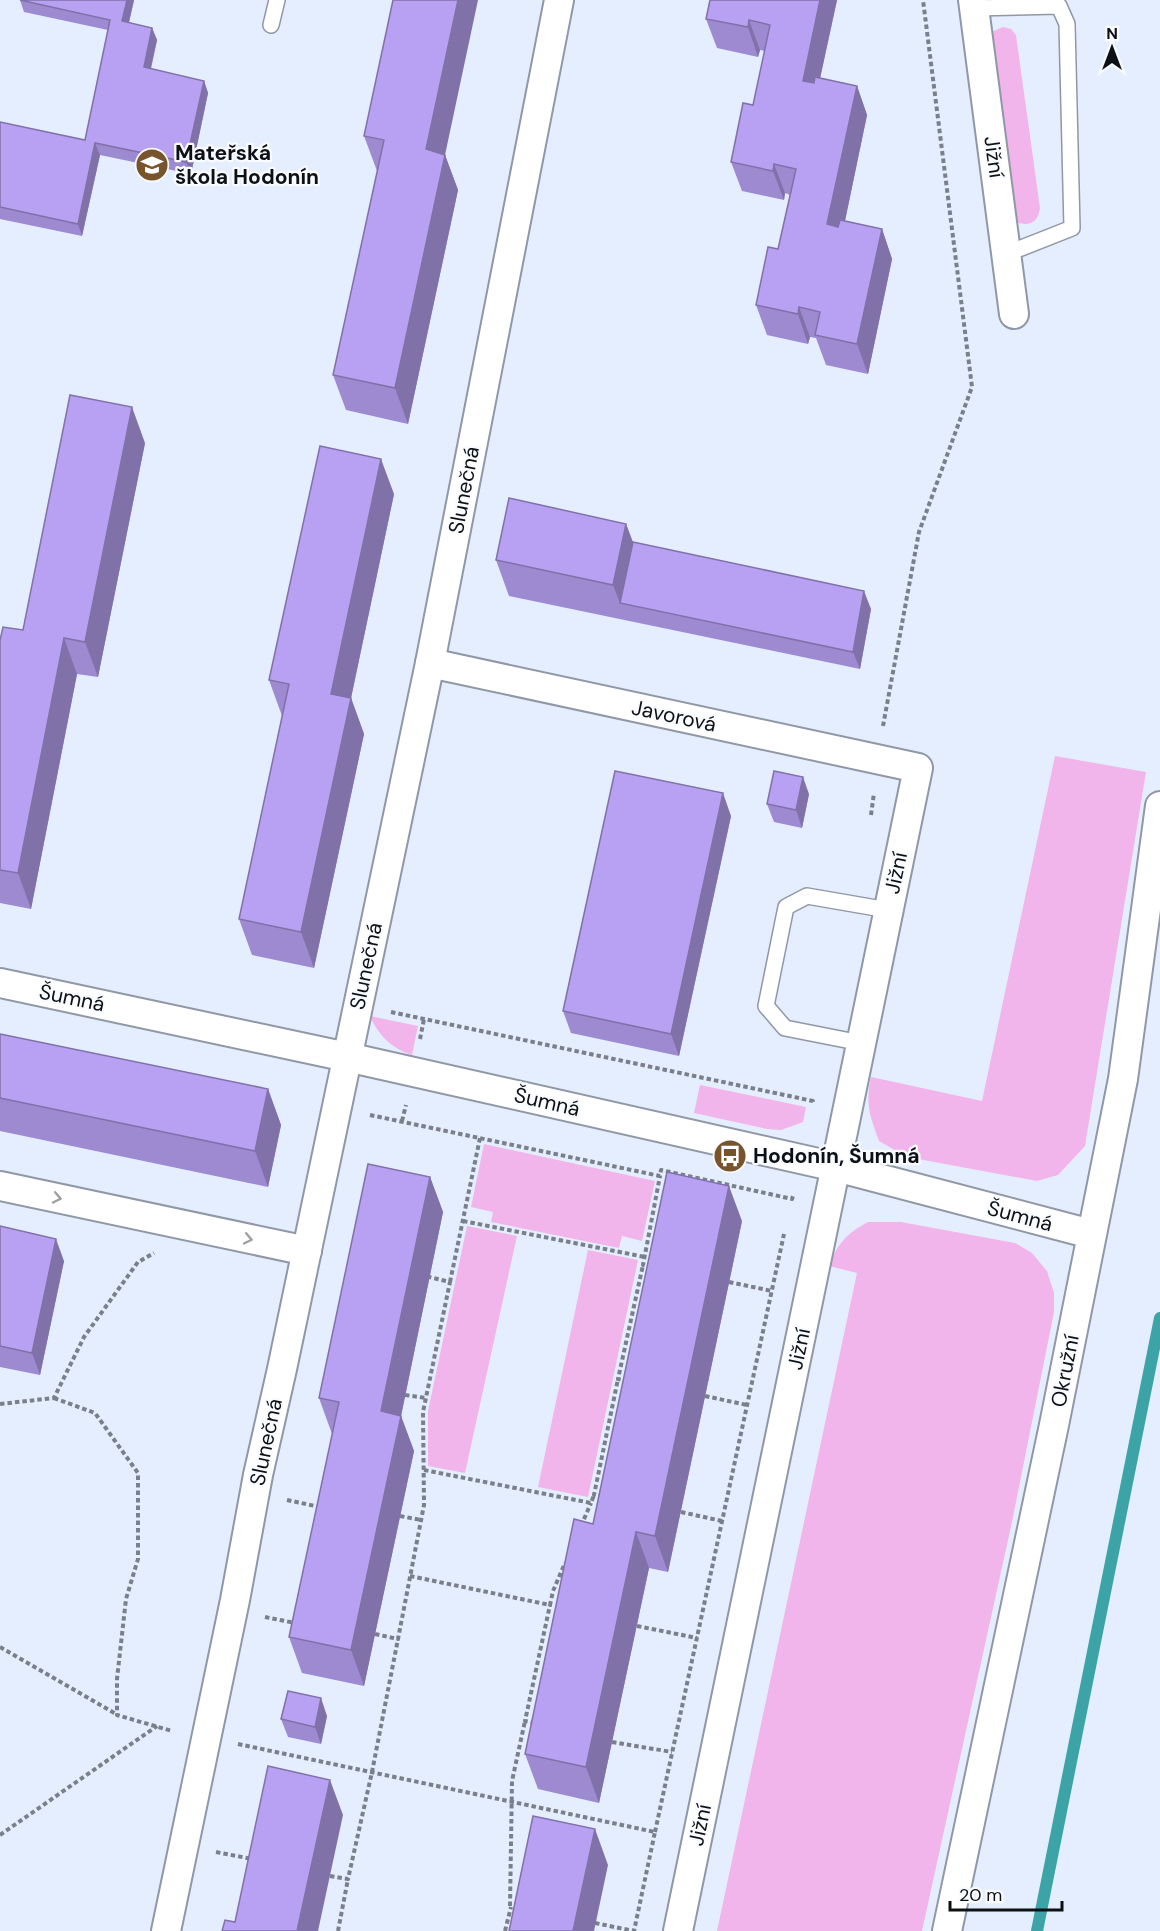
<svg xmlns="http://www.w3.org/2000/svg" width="1160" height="1931" font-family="'DM Sans',sans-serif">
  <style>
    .green { fill: #f1b5ec }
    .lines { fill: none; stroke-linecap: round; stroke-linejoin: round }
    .stream { stroke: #3ca3a7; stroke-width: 12 }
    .service-casing { stroke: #9097a7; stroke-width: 18 }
    .minor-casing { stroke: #9097a7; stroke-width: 32 }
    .path { stroke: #7a808b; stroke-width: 4; stroke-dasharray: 4.5 3; stroke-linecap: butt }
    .service { stroke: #fff; stroke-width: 15 }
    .minor { stroke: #fff; stroke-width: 28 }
    .wall { fill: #9e8ad0 }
    .shaded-wall { fill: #8171a9 }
    .building { fill: #b8a1f2; stroke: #8171a9; stroke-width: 1.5 }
    .oneway { stroke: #9e9fa1 }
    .labels { text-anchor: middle; stroke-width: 4.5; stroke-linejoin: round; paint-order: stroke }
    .poi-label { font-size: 21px; font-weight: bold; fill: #0d1015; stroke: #f9fbfe; text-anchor: start }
    .street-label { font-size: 21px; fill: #0d1015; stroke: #f9fbfe }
  </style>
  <rect width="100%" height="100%" fill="#e5eeff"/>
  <g class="green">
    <path d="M 1003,27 L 1011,29 L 1016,35 L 1040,208 C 1038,223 1029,227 1015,222 L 989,33 Z"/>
    <path d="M 1055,756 L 1146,772 L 1085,1146 L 1058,1175 L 1037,1181 L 907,1157 L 879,1141 C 870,1116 865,1105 871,1077 L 982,1101 Z"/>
    <path d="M 370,1016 L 418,1026 L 412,1055 C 392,1049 378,1035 370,1016 Z"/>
    <path d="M 700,1085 L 806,1107 L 803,1122 L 781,1130 L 767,1129 L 694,1113 Z"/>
    <path d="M 484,1144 L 655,1181 L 642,1241 L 622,1236 L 619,1248 L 491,1222 L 493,1212 L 471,1207 Z"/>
    <path d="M 868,1222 L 901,1222 L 1015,1243 L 1032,1253 L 1047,1271 L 1054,1293 L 1054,1312 L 1012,1522 L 922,1931 L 717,1931 L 857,1273 L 829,1266 C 837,1244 847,1233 868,1222 Z"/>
    <path d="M 467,1226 L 517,1236 L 465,1473 L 428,1466 L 428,1411 Z"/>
    <path d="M 588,1250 L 638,1260 L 588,1497 L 538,1487 Z"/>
  </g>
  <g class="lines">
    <path class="stream" d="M 1037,1931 L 1160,1318"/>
    <defs>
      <g id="service">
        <path d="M 974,8 L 1059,6 L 1067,24 L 1072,228 L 1006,254"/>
        <path d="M 271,25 L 277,0"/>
        <path d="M 861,1043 L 785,1028 L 766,1006 L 786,907 L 807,896 L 888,910"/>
      </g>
      <g id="minor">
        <path d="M 973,0 L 1014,314"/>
        <path d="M 430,663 L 918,768 L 678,1931"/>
        <path d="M 0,983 L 347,1057 L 836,1167 L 1091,1234"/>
        <path d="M 0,1186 L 307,1251"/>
        <path d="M 166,1931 L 235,1600 L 258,1475 L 282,1369 L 430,663 L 559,0"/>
        <path d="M 947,1931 L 1054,1425 L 1123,1079 L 1160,806"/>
      </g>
    </defs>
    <use href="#service" class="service-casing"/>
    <use href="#minor" class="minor-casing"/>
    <g class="path">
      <path d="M 883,726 L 919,532 L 972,387 L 923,0"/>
      <path d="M 871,815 L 874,793"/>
      <path d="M 391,1012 L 813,1101 L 813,1103"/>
      <path d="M 420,1039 L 424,1019"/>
      <path d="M 370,1115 L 660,1176 L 661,1170 L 792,1199 L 793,1196"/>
      <path d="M 402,1121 L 406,1105"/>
      <path d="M 463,1221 L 645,1257"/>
      <path d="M 652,1266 L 643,1265 L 660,1176"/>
      <path d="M 450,1282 L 480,1138"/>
      <path d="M 729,1282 L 772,1291"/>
      <path d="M 628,1381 L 618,1379 L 643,1265"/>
      <path d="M 405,1395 L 426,1398"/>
      <path d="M 705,1396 L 747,1405"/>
      <path d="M 54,1398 L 95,1413 L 138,1473 L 138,1559 L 126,1599 L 117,1679 L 117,1715 L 172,1731"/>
      <path d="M 0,1404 L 54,1398 L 84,1337 L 138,1262 L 154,1253"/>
      <path d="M 424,1470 L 591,1503 L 594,1495"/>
      <path d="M 603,1496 L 594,1495 L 618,1379"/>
      <path d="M 287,1500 L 320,1507"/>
      <path d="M 681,1512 L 722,1521"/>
      <path d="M 400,1516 L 421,1520"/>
      <path d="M 581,1526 L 591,1503"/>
      <path d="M 410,1576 L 550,1605 L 553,1591 L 565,1563"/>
      <path d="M 265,1617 L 295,1623"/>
      <path d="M 637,1626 L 697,1638"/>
      <path d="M 375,1634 L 398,1639 L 424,1505 L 423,1412 L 450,1282 L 429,1277"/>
      <path d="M 0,1647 L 116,1714"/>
      <path d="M 535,1723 L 525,1721 L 550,1605"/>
      <path d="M 612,1742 L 672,1752"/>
      <path d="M 238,1744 L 655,1832 L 634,1931"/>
      <path d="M 655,1832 L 784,1234"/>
      <path d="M 0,1835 L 157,1726"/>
      <path d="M 216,1852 L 252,1859"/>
      <path d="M 330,1876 L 348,1879 L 372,1772 L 398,1639"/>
      <path d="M 510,1906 L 512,1781 L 525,1721"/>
      <path d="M 595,1923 L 634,1931"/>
      <path d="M 338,1931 L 348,1879"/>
      <path d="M 505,1931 L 511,1907"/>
    </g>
    <use href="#service" class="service"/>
    <use href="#minor" class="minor"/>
  </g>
  <g class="wall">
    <path d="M 20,0 L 134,0 L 129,23 L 152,28 L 157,40 L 151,69 L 204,81 L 208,93 L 191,174 L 100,155 L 82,236 L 0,219 L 0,122 L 85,140 L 108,30 L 24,12 Z"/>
    <path d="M 837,0 L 820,78 L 857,86 L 867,115 L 845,221 L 882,229 L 892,259 L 868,374 L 826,365 L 816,338 L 810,337 L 808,344 L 767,335 L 756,305 L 778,249 L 790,195 L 785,193 L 784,200 L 742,191 L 731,162 L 753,105 L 765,51 L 760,50 L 758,57 L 717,48 L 706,19 Z"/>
    <path d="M 364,136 L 445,155 L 458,190 L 408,424 L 346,410 L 333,375 L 377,171 Z"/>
    <path d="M 145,443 L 98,677 L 77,674 L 31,909 L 0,903 L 0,640 L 23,630 Z"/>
    <path d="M 394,494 L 351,698 L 364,734 L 314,968 L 252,955 L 239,919 L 282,716 L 269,680 Z"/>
    <path d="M 626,524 L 633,542 L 871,609 L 860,669 L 509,596 L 496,560 Z"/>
    <path d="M 809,794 L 802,828 L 774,822 L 767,804 Z"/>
    <path d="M 731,816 L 679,1056 L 571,1033 L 563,1011 Z"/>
    <path d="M 0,1034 L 268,1089 L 281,1125 L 268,1187 L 0,1131 Z"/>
    <path d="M 430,1177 L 443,1212 L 401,1416 L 414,1451 L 364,1686 L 302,1673 L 289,1637 L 332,1434 L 319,1398 Z"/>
    <path d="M 742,1221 L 668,1572 L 649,1568 L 599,1803 L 538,1789 L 525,1754 L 593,1524 Z"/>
    <path d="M 0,1226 L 64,1261 L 40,1375 L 0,1367 Z"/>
    <path d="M 327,1716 L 321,1744 L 288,1737 L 281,1719 Z"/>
  </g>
  <g class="shaded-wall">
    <path d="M 127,0 L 134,0 L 126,34 L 122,21 Z"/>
    <path d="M 458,0 L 478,0 L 445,155 L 458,190 L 408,424 L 395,388 L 426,149 Z"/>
    <path d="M 820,0 L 837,0 L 813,111 L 803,81 Z"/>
    <path d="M 749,20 L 760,50 L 758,57 L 748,27 Z"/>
    <path d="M 152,28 L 157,40 L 148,80 L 144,67 Z"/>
    <path d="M 204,81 L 208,93 L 191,174 L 186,162 Z"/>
    <path d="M 857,86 L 867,115 L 838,254 L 827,224 Z"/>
    <path d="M 95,143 L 100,155 L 82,236 L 78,224 Z"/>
    <path d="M 774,164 L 785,193 L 784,200 L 773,171 Z"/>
    <path d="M 882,229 L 892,259 L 868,374 L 857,344 Z"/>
    <path d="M 799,307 L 810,337 L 808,344 L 798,314 Z"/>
    <path d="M 132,407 L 145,443 L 98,677 L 85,642 Z"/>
    <path d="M 381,459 L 394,494 L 351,698 L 364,734 L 314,968 L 301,932 L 331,694 Z"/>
    <path d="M 626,524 L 639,559 L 620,603 L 613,585 Z"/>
    <path d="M 864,591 L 871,609 L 860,669 L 853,652 Z"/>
    <path d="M 64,638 L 77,674 L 31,909 L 18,873 Z"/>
    <path d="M 803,777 L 809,794 L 802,828 L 796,810 Z"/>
    <path d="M 723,793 L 731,816 L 679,1056 L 671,1034 Z"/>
    <path d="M 268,1089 L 281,1125 L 268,1187 L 255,1151 Z"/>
    <path d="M 430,1177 L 443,1212 L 401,1416 L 414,1451 L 364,1686 L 351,1650 L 381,1411 Z"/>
    <path d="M 729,1186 L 742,1221 L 668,1572 L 655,1536 Z"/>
    <path d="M 56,1239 L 64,1261 L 40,1375 L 32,1353 Z"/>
    <path d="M 636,1532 L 649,1568 L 599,1803 L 586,1767 Z"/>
    <path d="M 321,1698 L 327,1716 L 321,1744 L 315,1727 Z"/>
    <path d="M 330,1780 L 343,1815 L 318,1931 L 297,1931 Z"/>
    <path d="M 595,1829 L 608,1865 L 594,1931 L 573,1931 Z"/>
  </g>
  <g class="building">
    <path d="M 20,0 L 127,0 L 122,21 L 152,28 L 144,67 L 204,81 L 186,162 L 95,143 L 78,224 L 0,207 L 0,122 L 85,140 L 110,20 Z"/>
    <path d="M 393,0 L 458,0 L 426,149 L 445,155 L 395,388 L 333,375 L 384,140 L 364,136 Z"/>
    <path d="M 710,0 L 820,0 L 803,81 L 814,83 L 815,77 L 857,86 L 827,224 L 838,227 L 840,220 L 882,229 L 857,344 L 815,335 L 820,312 L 799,307 L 798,314 L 756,305 L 768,247 L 778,249 L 796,169 L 774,164 L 773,171 L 731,162 L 743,103 L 753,105 L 770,25 L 749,20 L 748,27 L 706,19 Z"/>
    <path d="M 70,395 L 132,407 L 85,642 L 64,638 L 18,873 L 0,870 L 0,640 L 3,627 L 23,630 Z"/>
    <path d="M 320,446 L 381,459 L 331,694 L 351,698 L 301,932 L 239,919 L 289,684 L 269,680 Z"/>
    <path d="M 509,498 L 626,524 L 613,585 L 496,560 Z"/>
    <path d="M 633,542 L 864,591 L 853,652 L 620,603 Z"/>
    <path d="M 615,771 L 723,793 L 671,1034 L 563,1011 Z"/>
    <path d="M 774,771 L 803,777 L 796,810 L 767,804 Z"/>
    <path d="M 0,1034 L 268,1089 L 255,1151 L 0,1098 Z"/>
    <path d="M 368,1164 L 430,1177 L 381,1411 L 401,1416 L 351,1650 L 289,1637 L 339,1402 L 319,1398 Z"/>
    <path d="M 667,1172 L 729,1186 L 655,1536 L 636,1532 L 586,1767 L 525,1754 L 574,1519 L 593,1524 Z"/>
    <path d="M 0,1226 L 56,1239 L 32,1353 L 0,1346 Z"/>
    <path d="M 288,1691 L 321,1698 L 315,1727 L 281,1719 Z"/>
    <path d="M 268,1766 L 330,1780 L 297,1931 L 222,1931 L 225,1920 L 235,1922 Z"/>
    <path d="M 533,1816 L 595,1829 L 573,1931 L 509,1931 Z"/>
  </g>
  <defs><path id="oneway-chevron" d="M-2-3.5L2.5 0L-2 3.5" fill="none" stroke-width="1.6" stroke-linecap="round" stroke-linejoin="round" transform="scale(1.5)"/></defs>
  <g class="oneway">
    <use href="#oneway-chevron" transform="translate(57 1198) rotate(12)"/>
    <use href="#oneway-chevron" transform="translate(248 1239) rotate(12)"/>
  </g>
  <defs>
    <symbol id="school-disc" viewBox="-11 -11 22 22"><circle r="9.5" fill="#78542d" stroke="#f9fbfe"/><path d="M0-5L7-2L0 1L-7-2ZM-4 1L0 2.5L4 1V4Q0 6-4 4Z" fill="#fff"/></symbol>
    <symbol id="bus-disc" viewBox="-11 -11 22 22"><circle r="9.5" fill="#78542d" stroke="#f9fbfe"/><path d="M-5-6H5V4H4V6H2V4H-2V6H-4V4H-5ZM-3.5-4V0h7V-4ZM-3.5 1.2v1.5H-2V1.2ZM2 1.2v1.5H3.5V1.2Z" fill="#fff"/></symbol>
  </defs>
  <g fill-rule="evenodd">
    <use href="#school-disc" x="133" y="146" width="38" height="38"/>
    <use href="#bus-disc" x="711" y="1137" width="38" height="38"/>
  </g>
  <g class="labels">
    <g class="poi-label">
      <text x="175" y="160">Mateřská<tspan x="175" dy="24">škola Hodonín</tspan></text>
      <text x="753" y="1163">Hodonín, Šumná</text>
    </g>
    <g class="street-label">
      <text transform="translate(994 157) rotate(82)" y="7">Jižní</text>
      <text transform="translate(464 490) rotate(-79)" y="7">Slunečná</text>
      <text transform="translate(674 716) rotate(12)" y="7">Javorová</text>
      <text transform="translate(896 873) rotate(-78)" y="7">Jižní</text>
      <text transform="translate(366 966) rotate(-78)" y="7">Slunečná</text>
      <text transform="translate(72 998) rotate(12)" y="7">Šumná</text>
      <text transform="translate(547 1102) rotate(13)" y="7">Šumná</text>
      <text transform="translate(1020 1216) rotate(15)" y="7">Šumná</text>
      <text transform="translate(799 1349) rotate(-78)" y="7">Jižní</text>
      <text transform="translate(1065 1371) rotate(-79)" y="7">Okružní</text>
      <text transform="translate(266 1442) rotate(-78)" y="7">Slunečná</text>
      <text transform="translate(700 1825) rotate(-78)" y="7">Jižní</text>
    </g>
  </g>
  <g transform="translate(1112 48)" stroke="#f9fbfe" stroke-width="4.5" paint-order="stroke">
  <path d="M0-4.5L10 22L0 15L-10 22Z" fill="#0d1015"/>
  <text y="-9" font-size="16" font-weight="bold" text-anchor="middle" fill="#0d1015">N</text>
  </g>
  <path d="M950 1901v9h112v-9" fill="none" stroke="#0d1015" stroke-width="3"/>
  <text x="959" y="1901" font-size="18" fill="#0d1015" stroke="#f9fbfe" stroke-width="4.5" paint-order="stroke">20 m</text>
</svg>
